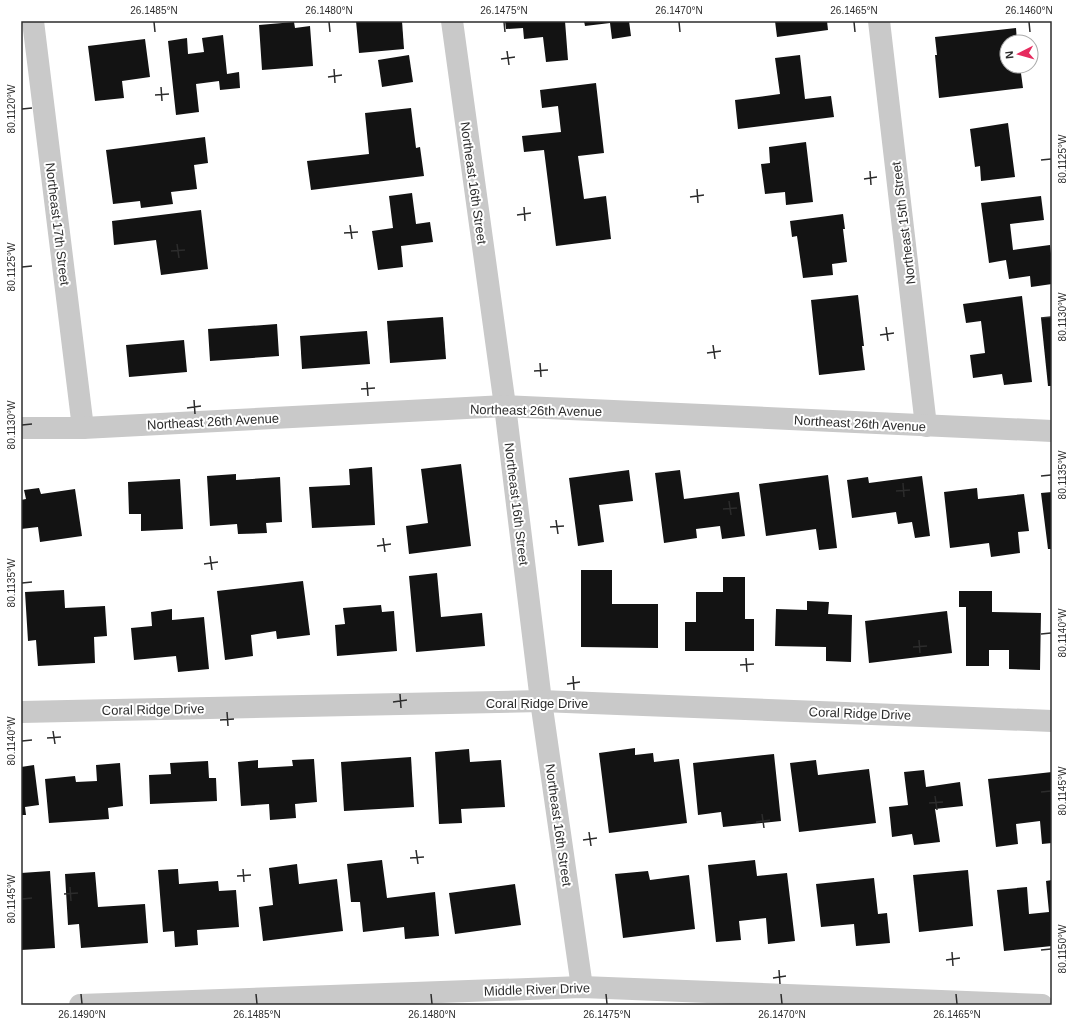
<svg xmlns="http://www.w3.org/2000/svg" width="1073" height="1026" font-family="Helvetica,sans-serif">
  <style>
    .building { fill: #131313 }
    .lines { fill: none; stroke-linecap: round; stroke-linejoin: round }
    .minor { stroke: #c9c9c9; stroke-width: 22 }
    .ticks { fill: none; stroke: #2c2c2c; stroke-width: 1.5 }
    .labels { text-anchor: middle; stroke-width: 4; stroke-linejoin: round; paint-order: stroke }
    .street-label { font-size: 13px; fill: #2c2c2c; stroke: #fff }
    .neatline { fill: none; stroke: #2c2c2c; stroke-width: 1.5 }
    .ticks-label { font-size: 10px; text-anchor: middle; fill: #2c2c2c }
  </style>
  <rect width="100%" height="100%" fill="#fff"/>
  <g class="building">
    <path d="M 356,21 L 402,21 L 404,49 L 359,53 Z"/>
    <path d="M 505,21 L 565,21 L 568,60 L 546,62 L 543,37 L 524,39 L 523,28 L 506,29 Z"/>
    <path d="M 584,21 L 629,21 L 631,36 L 612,39 L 610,23 L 585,26 Z"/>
    <path d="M 775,21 L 827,21 L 828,30 L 777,37 Z"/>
    <path d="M 294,22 L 295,28 L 310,26 L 313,66 L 262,70 L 259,25 Z"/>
    <path d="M 1016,28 L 1017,42 L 1007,42 L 1007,66 L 1020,66 L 1023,88 L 939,98 L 935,55 L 937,55 L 935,37 Z"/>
    <path d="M 223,35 L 227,74 L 239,72 L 240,88 L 220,90 L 219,81 L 196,84 L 199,112 L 176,115 L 168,41 L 187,38 L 188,54 L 204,52 L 202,38 Z"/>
    <path d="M 145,39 L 150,77 L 122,81 L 124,98 L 95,101 L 88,46 Z"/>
    <path d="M 409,55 L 413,82 L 382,87 L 378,60 Z"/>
    <path d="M 800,55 L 805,99 L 831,96 L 834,117 L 738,129 L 735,100 L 780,94 L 775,58 Z"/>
    <path d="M 596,83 L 604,153 L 578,156 L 584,199 L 606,196 L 611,239 L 556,246 L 544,150 L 524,152 L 522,136 L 561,132 L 558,106 L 542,108 L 540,90 Z"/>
    <path d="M 411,108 L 416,148 L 420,147 L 424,176 L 311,190 L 307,161 L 369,154 L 365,113 Z"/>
    <path d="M 1008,123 L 1015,177 L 981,181 L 980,166 L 975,167 L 970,129 Z"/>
    <path d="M 205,137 L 208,163 L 194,165 L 197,189 L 171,192 L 173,204 L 141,208 L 140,201 L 113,204 L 106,150 Z"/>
    <path d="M 806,142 L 813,202 L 786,205 L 785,192 L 765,194 L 761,164 L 770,163 L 769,147 Z"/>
    <path d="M 412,193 L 416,224 L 430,222 L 433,242 L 401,246 L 403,267 L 378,270 L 372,231 L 393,228 L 389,196 Z"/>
    <path d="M 1041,196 L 1044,220 L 1010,224 L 1013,250 L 1050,245 L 1052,262 L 1052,284 L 1031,287 L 1030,276 L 1009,279 L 1006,260 L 989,263 L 981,203 Z"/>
    <path d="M 201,210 L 208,269 L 161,275 L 156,240 L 114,245 L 112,221 Z"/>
    <path d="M 843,214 L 845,229 L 843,229 L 847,262 L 832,264 L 833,275 L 803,278 L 797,236 L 792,237 L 790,221 Z"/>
    <path d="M 858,295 L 864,346 L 862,346 L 865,370 L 819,375 L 811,300 Z"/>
    <path d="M 1022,296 L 1032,382 L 1004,385 L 1002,374 L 973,378 L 970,355 L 985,353 L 981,321 L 966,323 L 963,304 Z"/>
    <path d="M 443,317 L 446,359 L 390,363 L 387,321 Z"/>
    <path d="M 1052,317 L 1052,386 L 1048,386 L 1041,318 Z"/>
    <path d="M 277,324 L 279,356 L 210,361 L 208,329 Z"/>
    <path d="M 367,331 L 370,364 L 302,369 L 300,336 Z"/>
    <path d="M 184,340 L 187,372 L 129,377 L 126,345 Z"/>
    <path d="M 461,464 L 471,546 L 409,554 L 406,526 L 428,523 L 421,469 Z"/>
    <path d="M 372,467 L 375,525 L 312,528 L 309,487 L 350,485 L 349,469 Z"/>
    <path d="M 629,470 L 633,501 L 599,505 L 604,542 L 578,546 L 569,478 Z"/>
    <path d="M 680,470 L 684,499 L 739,492 L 745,536 L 722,539 L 720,526 L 696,529 L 697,538 L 664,543 L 655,473 Z"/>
    <path d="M 236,474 L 236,480 L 280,477 L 282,522 L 266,523 L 267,533 L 238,534 L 237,524 L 210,526 L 207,476 Z"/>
    <path d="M 828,475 L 837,548 L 819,550 L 816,529 L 766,536 L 759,484 Z"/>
    <path d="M 922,476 L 930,536 L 915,538 L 912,522 L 898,524 L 896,512 L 852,518 L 847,480 L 868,477 L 869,483 Z"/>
    <path d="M 180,479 L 183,529 L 141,531 L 141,514 L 129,514 L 128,482 Z"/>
    <path d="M 39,488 L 41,494 L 75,489 L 82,536 L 40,542 L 38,527 L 21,529 L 21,500 L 26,499 L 24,490 Z"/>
    <path d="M 977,488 L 978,499 L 1024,494 L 1029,531 L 1018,532 L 1020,553 L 991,557 L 989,543 L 950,548 L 944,492 Z"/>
    <path d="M 1052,492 L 1052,549 L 1048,549 L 1041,493 Z"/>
    <path d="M 581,570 L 612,570 L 612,604 L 658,604 L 658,648 L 581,647 Z"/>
    <path d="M 437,573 L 441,617 L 482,613 L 485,646 L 416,652 L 409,576 Z"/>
    <path d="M 723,577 L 745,577 L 745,619 L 754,619 L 754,651 L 685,651 L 685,622 L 696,622 L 696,592 L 723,592 Z"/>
    <path d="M 303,581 L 310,635 L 277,639 L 276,631 L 251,635 L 253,656 L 225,660 L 217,591 Z"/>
    <path d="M 64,590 L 65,608 L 105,606 L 107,636 L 94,637 L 95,663 L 38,666 L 36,640 L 28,641 L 25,592 Z"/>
    <path d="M 959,591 L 992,591 L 992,612 L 1041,613 L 1040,670 L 1009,669 L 1009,650 L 989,650 L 989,666 L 966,666 L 966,607 L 959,607 Z"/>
    <path d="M 807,601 L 829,602 L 828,614 L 852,615 L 851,662 L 826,661 L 826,647 L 775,646 L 776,609 L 807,610 Z"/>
    <path d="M 381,605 L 382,612 L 394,611 L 397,651 L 337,656 L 335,625 L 345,624 L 343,608 Z"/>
    <path d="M 172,609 L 172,620 L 204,617 L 209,669 L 178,672 L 176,656 L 134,660 L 131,628 L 152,626 L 151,612 Z"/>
    <path d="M 947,611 L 952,653 L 869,663 L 865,621 Z"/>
    <path d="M 635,748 L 635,755 L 653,753 L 654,762 L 679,759 L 687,823 L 609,833 L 599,753 Z"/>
    <path d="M 469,749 L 470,762 L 501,760 L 505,807 L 461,809 L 462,823 L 439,824 L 435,752 Z"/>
    <path d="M 774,754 L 781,821 L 723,827 L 721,812 L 698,815 L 693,763 Z"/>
    <path d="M 411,757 L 414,807 L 344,811 L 341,762 Z"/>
    <path d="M 314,759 L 317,802 L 295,804 L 296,818 L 270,820 L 269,804 L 241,806 L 238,762 L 258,760 L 258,768 L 293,766 L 292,760 Z"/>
    <path d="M 816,760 L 818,775 L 869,769 L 876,823 L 799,832 L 790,763 Z"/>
    <path d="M 208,761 L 209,778 L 216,778 L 217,801 L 150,804 L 149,775 L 171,774 L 170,763 Z"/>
    <path d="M 120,763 L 123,806 L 108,808 L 109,819 L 49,823 L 45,779 L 75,776 L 76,782 L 97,781 L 96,765 Z"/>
    <path d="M 34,765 L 39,805 L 25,807 L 26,815 L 21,815 L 21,767 Z"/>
    <path d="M 924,770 L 926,787 L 960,782 L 963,806 L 935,809 L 940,842 L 914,845 L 912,834 L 892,837 L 889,807 L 908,805 L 904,772 Z"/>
    <path d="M 1052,772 L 1052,843 L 1042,844 L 1040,821 L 1016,824 L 1018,844 L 996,847 L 988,779 Z"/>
    <path d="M 382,860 L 387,898 L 435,892 L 439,936 L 405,939 L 404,927 L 363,932 L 360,902 L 351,902 L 347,864 Z"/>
    <path d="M 755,860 L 757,876 L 787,873 L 795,941 L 768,944 L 766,918 L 739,921 L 741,940 L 716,942 L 708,865 Z"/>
    <path d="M 297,864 L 299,884 L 337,879 L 343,931 L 263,941 L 259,907 L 273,905 L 269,868 Z"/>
    <path d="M 178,869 L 179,884 L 218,881 L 219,891 L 236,890 L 239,927 L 197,930 L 198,945 L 175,947 L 174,931 L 163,932 L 158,870 Z"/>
    <path d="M 968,870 L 973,926 L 919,932 L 913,875 Z"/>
    <path d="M 50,871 L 55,948 L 21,950 L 21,873 Z"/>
    <path d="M 648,871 L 650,880 L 689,875 L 695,929 L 623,938 L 615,874 Z"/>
    <path d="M 95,872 L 98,907 L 145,904 L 148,943 L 81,948 L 79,924 L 68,925 L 65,874 Z"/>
    <path d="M 874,878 L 878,914 L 887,913 L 890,943 L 856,946 L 854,924 L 821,927 L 816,884 Z"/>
    <path d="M 1052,880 L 1052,946 L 1004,951 L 997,890 L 1027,887 L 1029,914 L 1049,912 L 1046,881 Z"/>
    <path d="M 515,884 L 521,925 L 455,934 L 449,893 Z"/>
  </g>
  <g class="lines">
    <g class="minor">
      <path d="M 33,21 L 83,428"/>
      <path d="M 452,21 L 505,406 L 541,701 L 582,987"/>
      <path d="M 879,21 L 926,426"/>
      <path d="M 21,428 L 83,428 L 505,406 L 1052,431"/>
      <path d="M 21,712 L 541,701 L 1052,721"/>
      <path d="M 80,1005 L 582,987 L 1042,1005"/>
    </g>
  </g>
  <path class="ticks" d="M 154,22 L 155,32M 329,22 L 330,32M 504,22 L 505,32M 679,22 L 680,32M 854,22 L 855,32M 1029,22 L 1030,32M 507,51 L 509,65M 501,59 L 515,57M 334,69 L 335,83M 328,77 L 342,75M 161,87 L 162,101M 155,95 L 169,94M 22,109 L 32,108M 1041,160 L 1051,159M 870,171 L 871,185M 864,179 L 877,177M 697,189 L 698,203M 690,197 L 704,195M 524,207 L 525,221M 517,215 L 531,213M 350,225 L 352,239M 344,233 L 358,232M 177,244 L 179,258M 171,251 L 185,250M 22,267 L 32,266M 1041,318 L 1051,317M 886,327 L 888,341M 880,335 L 894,333M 713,345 L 715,359M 707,353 L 721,351M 540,363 L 541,377M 534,371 L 548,370M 367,382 L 368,396M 361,389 L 375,388M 194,400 L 195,414M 187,408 L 201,406M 22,425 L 32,424M 1041,476 L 1051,475M 903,483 L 904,497M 896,491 L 910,490M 729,501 L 731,515M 723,509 L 737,508M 556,520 L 558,534M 550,527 L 564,526M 383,538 L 385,552M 377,546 L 391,544M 210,556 L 212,570M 204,564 L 218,562M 22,583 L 32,582M 1041,634 L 1051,633M 919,640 L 920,653M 913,647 L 927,646M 746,658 L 747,672M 740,665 L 754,664M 573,676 L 574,690M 567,684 L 580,682M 400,694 L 401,708M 393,702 L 407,700M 227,712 L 228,726M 220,720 L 234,719M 53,731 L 55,744M 47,738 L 61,737M 22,741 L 32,740M 1041,792 L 1051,791M 935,796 L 937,810M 929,803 L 943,802M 762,814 L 764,828M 756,822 L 770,820M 589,832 L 591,846M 583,840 L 597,838M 416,850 L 418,864M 410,858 L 424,857M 243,869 L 244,882M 237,876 L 251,875M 70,887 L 71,901M 64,894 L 78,893M 22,899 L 32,898M 1041,950 L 1051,949M 952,952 L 953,966M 946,960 L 960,958M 779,970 L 780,984M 773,978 L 786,976M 81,994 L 82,1004M 256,994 L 257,1004M 431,994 L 432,1004M 606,994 L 607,1004M 781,994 L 782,1004M 956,994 L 957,1004"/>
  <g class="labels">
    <g class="street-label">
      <text transform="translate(474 183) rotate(82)" y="5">Northeast 16th Street</text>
      <text transform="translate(903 223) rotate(-97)" y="5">Northeast 15th Street</text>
      <text transform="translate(58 224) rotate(83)" y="5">Northeast 17th Street</text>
      <text transform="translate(536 410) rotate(1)" y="5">Northeast 26th Avenue</text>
      <text transform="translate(213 421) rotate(-3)" y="5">Northeast 26th Avenue</text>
      <text transform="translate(860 423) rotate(3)" y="5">Northeast 26th Avenue</text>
      <text transform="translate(517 504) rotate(83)" y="5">Northeast 16th Street</text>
      <text x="537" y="708">Coral Ridge Drive</text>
      <text transform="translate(153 709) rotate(-1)" y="5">Coral Ridge Drive</text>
      <text transform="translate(860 713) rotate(2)" y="5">Coral Ridge Drive</text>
      <text transform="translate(559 825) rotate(82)" y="5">Northeast 16th Street</text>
      <text transform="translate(537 989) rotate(-2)" y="5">Middle River Drive</text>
    </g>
  </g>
  <rect width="1073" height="1026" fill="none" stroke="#ffffff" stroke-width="44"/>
  <g transform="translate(1019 54) rotate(264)"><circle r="19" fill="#ffffff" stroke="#ababab"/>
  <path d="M0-3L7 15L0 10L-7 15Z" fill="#e62b5e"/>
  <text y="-6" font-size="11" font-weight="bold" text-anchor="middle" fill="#2c2c2c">N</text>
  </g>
  <rect x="22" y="22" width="1029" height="982" class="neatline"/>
  <g class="ticks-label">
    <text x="154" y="14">26.1485°N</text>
    <text x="329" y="14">26.1480°N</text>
    <text x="504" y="14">26.1475°N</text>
    <text x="679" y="14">26.1470°N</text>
    <text x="854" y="14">26.1465°N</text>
    <text x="1029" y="14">26.1460°N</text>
    <text transform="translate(11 109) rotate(-90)" y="4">80.1120°W</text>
    <text transform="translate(1062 159) rotate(-90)" y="4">80.1125°W</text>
    <text transform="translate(11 267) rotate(-90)" y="4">80.1125°W</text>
    <text transform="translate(1062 317) rotate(-90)" y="4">80.1130°W</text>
    <text transform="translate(11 425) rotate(-90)" y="4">80.1130°W</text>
    <text transform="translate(1062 475) rotate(-90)" y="4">80.1135°W</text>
    <text transform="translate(11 583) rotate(-90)" y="4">80.1135°W</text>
    <text transform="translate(1062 633) rotate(-90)" y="4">80.1140°W</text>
    <text transform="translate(11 741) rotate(-90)" y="4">80.1140°W</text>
    <text transform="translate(1062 791) rotate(-90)" y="4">80.1145°W</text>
    <text transform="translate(11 899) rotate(-90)" y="4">80.1145°W</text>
    <text transform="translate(1062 949) rotate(-90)" y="4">80.1150°W</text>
    <text x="82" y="1018">26.1490°N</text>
    <text x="257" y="1018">26.1485°N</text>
    <text x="432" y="1018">26.1480°N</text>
    <text x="607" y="1018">26.1475°N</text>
    <text x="782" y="1018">26.1470°N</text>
    <text x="957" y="1018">26.1465°N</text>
  </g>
</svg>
